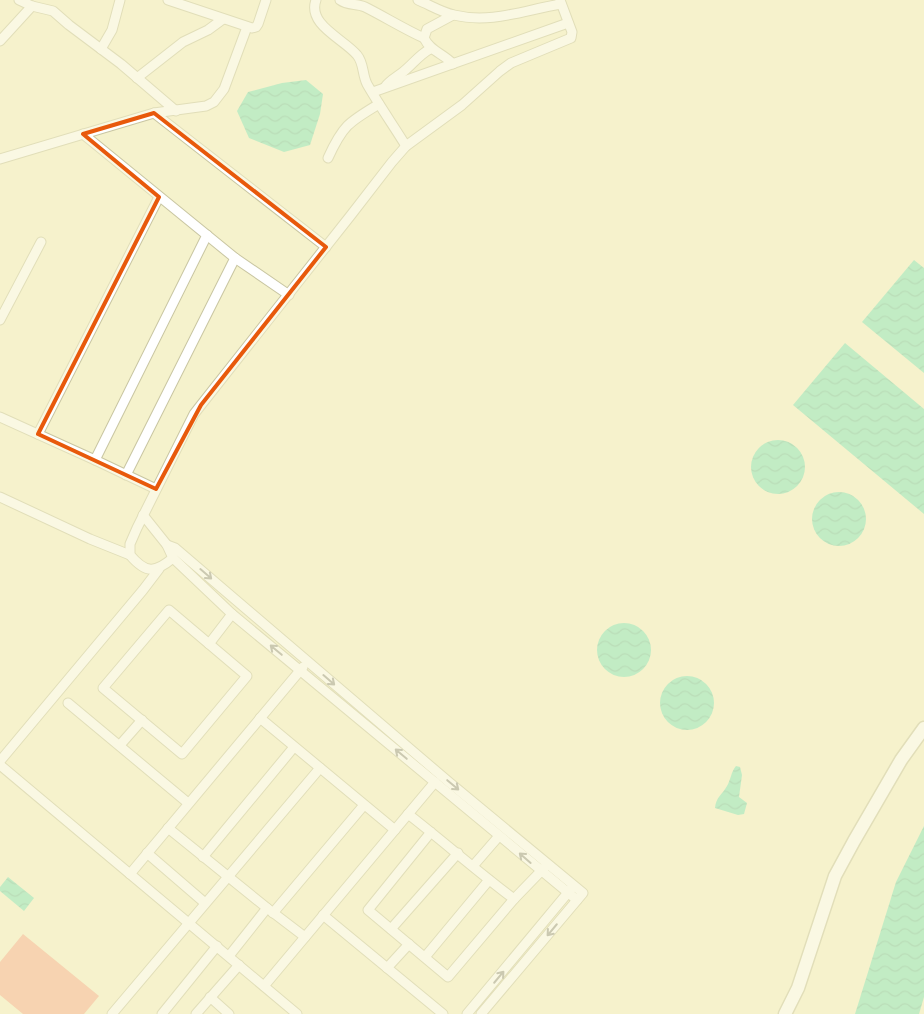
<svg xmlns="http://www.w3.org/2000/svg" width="924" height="1014" font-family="'Exo 2',sans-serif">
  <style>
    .green { fill: #f8ae90 }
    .water { fill: url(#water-waves) }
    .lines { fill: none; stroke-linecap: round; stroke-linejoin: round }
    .street-casing { stroke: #c9c6a2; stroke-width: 11 }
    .secondary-casing { stroke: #c9c6a2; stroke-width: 15 }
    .street { stroke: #fff; stroke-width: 9 }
    .secondary { stroke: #fff; stroke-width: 12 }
    .oneway { stroke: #989790 }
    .marked { fill: none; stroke: #e8590c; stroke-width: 4; stroke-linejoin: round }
  </style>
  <defs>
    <pattern id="water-waves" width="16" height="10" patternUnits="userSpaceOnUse" patternTransform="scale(1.25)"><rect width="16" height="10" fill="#84e4bb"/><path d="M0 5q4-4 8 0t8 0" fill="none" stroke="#72c4a0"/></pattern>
  </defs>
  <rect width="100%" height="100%" fill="#f5f2cc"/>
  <path class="green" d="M 23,934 L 99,996 L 84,1014 L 23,1014 L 0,995 L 0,962 Z"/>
  <g class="water">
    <path d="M 306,80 L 323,94 L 320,114 L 310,145 L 284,152 L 249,138 L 237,111 L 248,92 L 282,83 Z"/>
    <path d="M 914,260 L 924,268 L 924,373 L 862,322 Z"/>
    <path d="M 845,343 L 924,409 L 924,514 L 793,405 Z"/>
    <circle cx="778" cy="467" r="27"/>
    <circle cx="839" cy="519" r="27"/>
    <circle cx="624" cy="650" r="27"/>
    <circle cx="687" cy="703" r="27"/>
    <path d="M 736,766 L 740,767 L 742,775 L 739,797 L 747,803 L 744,814 L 738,815 L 715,808 C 716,797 722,795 727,786 C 731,779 731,772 736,766 Z"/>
    <path d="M 924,826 L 924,997 L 919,1014 L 855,1014 L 896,882 Z"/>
    <path d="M 8,877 L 34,898 L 24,911 L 0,891 L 0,887 Z"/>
  </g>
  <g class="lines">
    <defs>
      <g id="street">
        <path d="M 19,0 L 32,6 L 53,11 L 69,25 L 121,64 L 176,111"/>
        <path d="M 168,0 L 252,28 L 256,27 L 258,24 L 266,0"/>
        <path d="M 316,0 C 307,25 344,39 357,55 C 364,63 362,74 367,84 C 379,105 393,125 406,146"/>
        <path d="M 340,0 C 348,6 357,3 365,7 C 385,17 404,29 424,38"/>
        <path d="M 418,0 C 430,5 441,12 454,15 C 491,24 524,10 561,4"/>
        <path d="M 453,15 L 427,29 L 424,38 C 430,51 444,54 453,64"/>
        <path d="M 0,41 L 32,6"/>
        <path d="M 101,49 L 112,30 L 120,0"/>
        <path d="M 137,78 L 183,42 L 208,30 L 223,19"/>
        <path d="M 385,87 C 390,80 397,77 403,72 C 413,64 419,55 430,49"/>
        <path d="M 373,92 L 568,23"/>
        <path d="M 154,113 L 326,247"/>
        <path d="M 83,134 L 235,258 L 289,295"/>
        <path d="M 328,158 C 343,125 349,122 379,104"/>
        <path d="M 0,159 L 154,113 L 206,106 L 214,102 L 224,89 L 247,27"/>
        <path d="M 0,320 L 41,242"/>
        <path d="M 0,417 L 95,460 L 156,489"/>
        <path d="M 38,434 L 159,197"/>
        <path d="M 95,460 L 207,235"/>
        <path d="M 126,475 L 235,258"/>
        <path d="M 0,497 L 90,539 L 130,555"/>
        <path d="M 143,515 L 167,545 L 173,558 L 232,614 L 577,900"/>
        <path d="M 167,545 L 175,548 L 450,783 L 583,893 L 481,1014"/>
        <path d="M 173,558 C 155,573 146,574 130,555 L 130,544 L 137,528 L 194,414 L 201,405 L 351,215 L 392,162 L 406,146 L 462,105 L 500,71 L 511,63 L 571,38 L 572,32 L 560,0"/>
        <path d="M 169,610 L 247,676 L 182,754 L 103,688 Z"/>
        <path d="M 209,644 L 232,614"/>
        <path d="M 68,703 L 188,803"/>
        <path d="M 260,718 L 395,830"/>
        <path d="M 120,745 L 142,720"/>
        <path d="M 0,761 L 143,590 L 159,569"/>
        <path d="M 0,765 L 297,1014"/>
        <path d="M 408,814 C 444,842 478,872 514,899 L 448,977 L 368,910 L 431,832"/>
        <path d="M 168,828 L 267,908 L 305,937"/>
        <path d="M 147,853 L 205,903"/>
        <path d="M 203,857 L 294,747"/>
        <path d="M 473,866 L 499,836"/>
        <path d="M 130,874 L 303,667"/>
        <path d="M 514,899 L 544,868"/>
        <path d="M 273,913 L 364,805"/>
        <path d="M 323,915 L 443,1014"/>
        <path d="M 391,929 L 458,853"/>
        <path d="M 229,956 L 267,908"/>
        <path d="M 425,957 L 489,880"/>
        <path d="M 387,968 L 409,944"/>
        <path d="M 264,986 L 435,782"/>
        <path d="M 210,997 L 229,1014"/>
        <path d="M 112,1014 L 320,768"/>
        <path d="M 162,1014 L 217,946"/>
        <path d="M 196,1014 L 239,965"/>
        <path d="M 467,1014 L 571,889"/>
      </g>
      <path id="secondary" d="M 785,1014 L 798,988 L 835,876 L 854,841 L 901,760 L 924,728"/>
    </defs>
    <use href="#street" class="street-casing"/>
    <use href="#secondary" class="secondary-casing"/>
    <use href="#street" class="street"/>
    <use href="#secondary" class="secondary"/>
  </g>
  <defs><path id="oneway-shaft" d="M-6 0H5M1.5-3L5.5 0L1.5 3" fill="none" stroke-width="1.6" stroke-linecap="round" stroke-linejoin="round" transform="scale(1.25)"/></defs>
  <g class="oneway">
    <use href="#oneway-shaft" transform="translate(206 574) rotate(41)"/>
    <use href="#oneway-shaft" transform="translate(276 650) rotate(-140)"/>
    <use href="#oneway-shaft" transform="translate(329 680) rotate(41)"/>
    <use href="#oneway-shaft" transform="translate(401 754) rotate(-140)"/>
    <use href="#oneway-shaft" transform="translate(453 785) rotate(40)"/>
    <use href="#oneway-shaft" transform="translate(525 858) rotate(-139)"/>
    <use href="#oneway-shaft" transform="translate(552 930) rotate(130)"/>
    <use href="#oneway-shaft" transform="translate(499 977) rotate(-50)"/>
  </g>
  <path d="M0 0H924V1014H0ZM 154,113 L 326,247 L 201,405 L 156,489 L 38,434 L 159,197 L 83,134 Z" fill="#f5f2cc" fill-opacity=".55" fill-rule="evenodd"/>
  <path class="marked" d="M 154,113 L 326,247 L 201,405 L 156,489 L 38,434 L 159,197 L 83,134 Z"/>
</svg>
